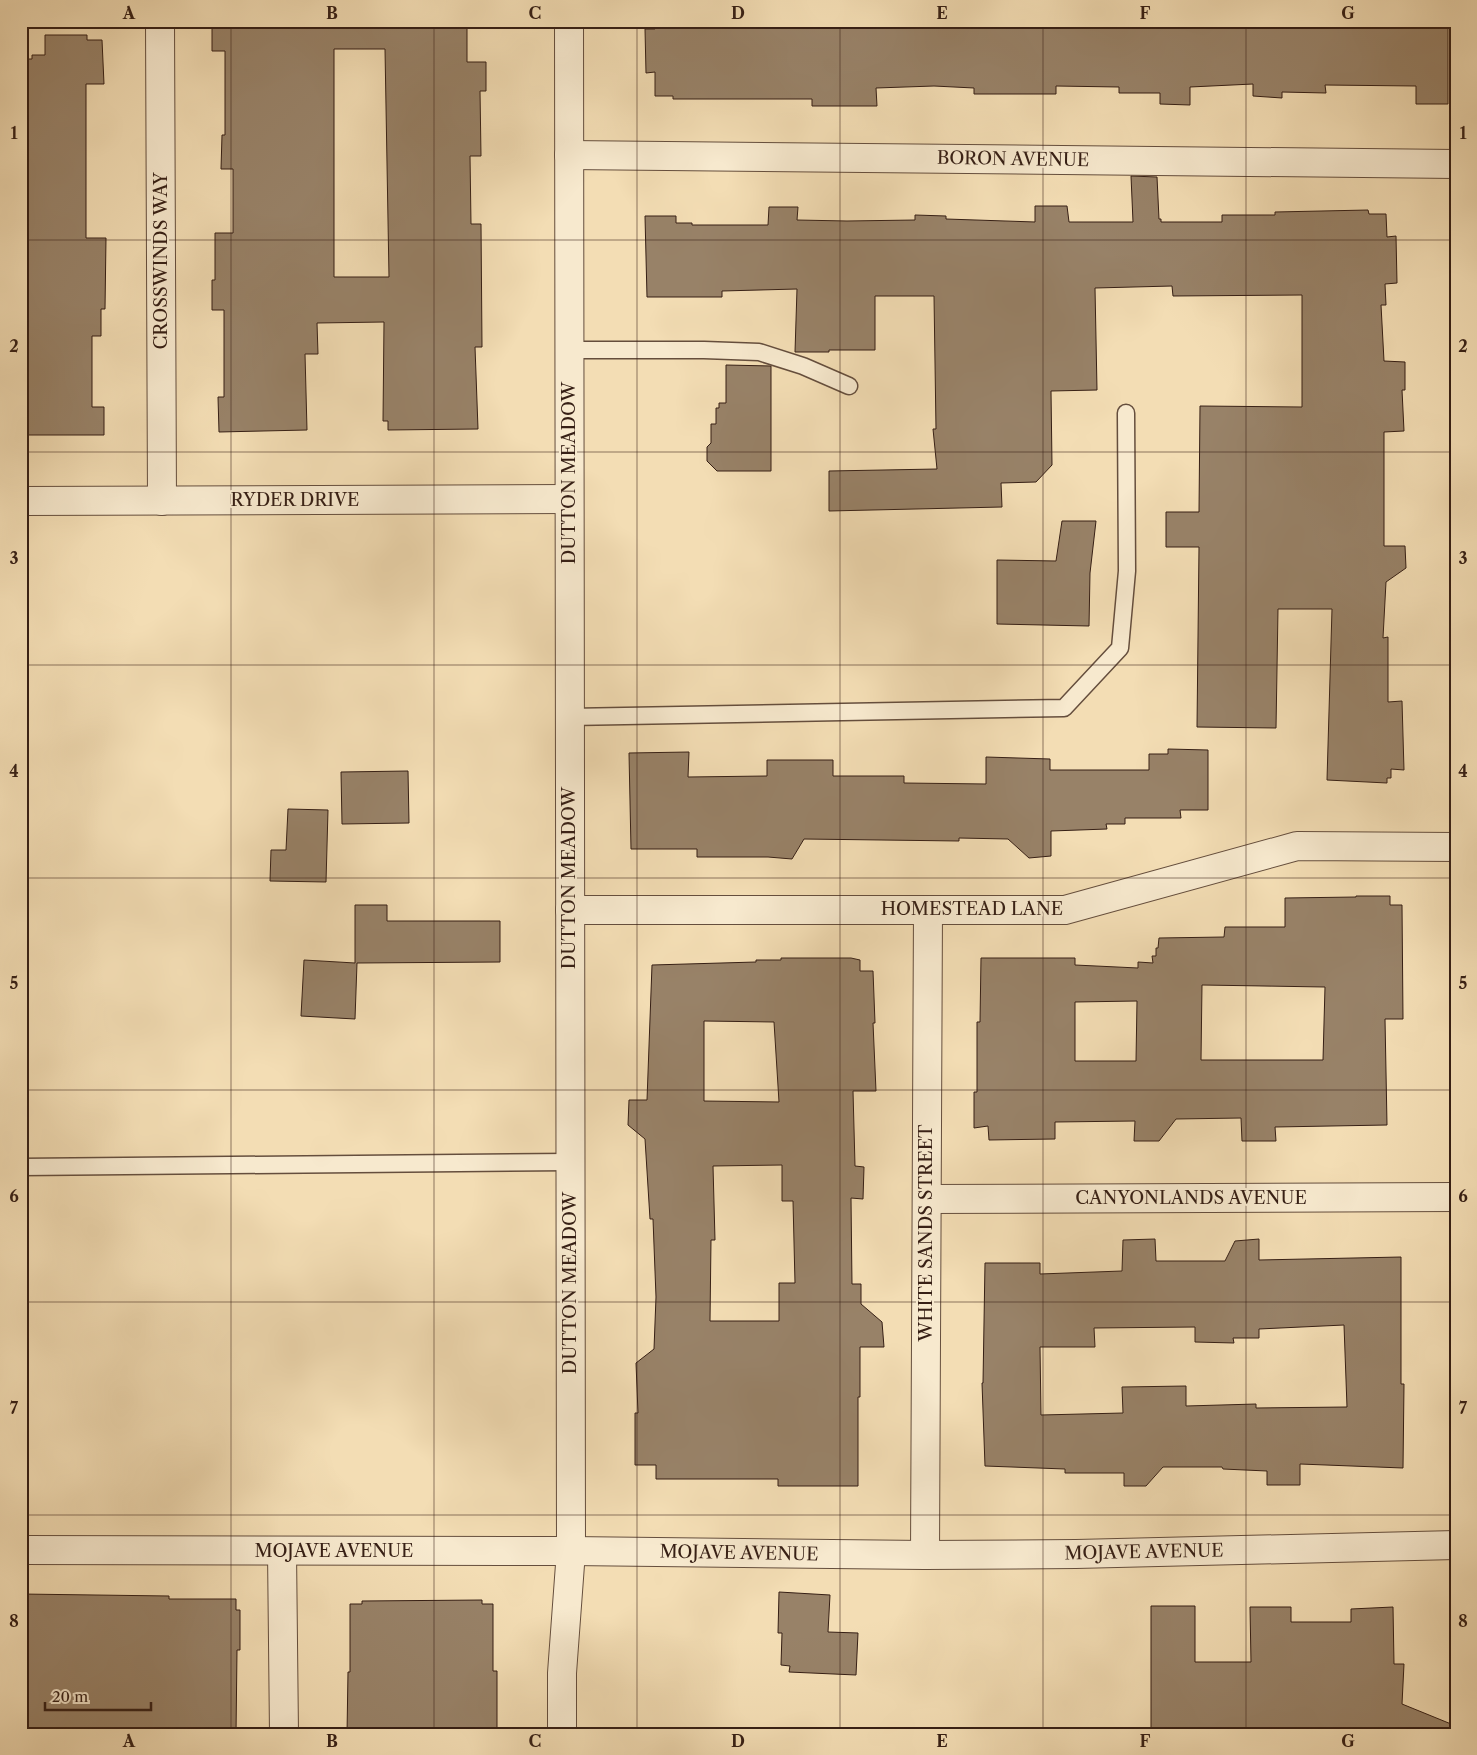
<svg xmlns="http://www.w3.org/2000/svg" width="1477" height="1755" font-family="'Libre Caslon Text',serif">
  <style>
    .building { fill: #988268; stroke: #361f15; fill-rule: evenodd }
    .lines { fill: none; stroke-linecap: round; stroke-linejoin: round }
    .lane-casing { stroke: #654e3d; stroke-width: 19 }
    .street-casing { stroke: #654e3d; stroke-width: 30 }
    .lane { stroke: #f7e9ce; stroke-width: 16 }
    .street { stroke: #f7e9ce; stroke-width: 28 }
    .grid { fill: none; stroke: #361f15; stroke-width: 1; stroke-opacity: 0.55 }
    .labels { text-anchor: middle; stroke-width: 4; stroke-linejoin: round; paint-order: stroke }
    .street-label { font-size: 18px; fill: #361f15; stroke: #f7e9ce }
    .neatline { fill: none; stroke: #361f15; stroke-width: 2 }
    .grid-label { font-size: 16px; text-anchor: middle; font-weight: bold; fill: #361f15 }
  </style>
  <rect width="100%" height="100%" fill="#f3ddb4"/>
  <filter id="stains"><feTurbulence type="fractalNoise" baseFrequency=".004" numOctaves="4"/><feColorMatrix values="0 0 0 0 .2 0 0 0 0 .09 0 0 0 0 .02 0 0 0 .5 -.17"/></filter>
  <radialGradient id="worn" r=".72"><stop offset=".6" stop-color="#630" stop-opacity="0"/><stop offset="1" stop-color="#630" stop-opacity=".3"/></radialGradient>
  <g class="building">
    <path d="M 212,21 L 467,21 L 467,62 L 486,62 L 486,91 L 480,91 L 481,156 L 470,156 L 471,224 L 481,224 L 482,347 L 475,347 L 478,429 L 388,430 L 388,421 L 383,421 L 384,322 L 317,323 L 318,354 L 305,354 L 307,430 L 219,432 L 218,397 L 224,397 L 224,310 L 212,310 L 212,280 L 215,280 L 215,233 L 233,233 L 233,169 L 221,169 L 222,135 L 225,135 L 225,51 L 212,51 ZM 334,49 L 385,49 L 389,277 L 334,277 Z"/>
    <path d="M 656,21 L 699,21 L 699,27 L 777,27 L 777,22 L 808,23 L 937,21 L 1448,22 L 1448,104 L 1416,104 L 1416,86 L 1325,85 L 1326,93 L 1282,92 L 1282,98 L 1253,96 L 1253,84 L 1190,87 L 1190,105 L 1160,104 L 1160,93 L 1119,93 L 1119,87 L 1056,86 L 1056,94 L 974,94 L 974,88 L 934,86 L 876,88 L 877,106 L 812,106 L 812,99 L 673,99 L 673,96 L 655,96 L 655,72 L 646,73 L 645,29 L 655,29 Z"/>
    <path d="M 45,35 L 87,35 L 87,40 L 102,40 L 104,84 L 86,84 L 86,238 L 106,238 L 105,309 L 101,309 L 101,336 L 92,336 L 92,407 L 104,407 L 104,435 L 21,435 L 21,59 L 32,59 L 32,55 L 45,55 Z"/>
    <path d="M 1131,176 L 1157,177 L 1159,219 L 1161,219 L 1161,222 L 1222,222 L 1222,215 L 1275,215 L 1275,212 L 1368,210 L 1369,214 L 1386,214 L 1387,237 L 1396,236 L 1397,283 L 1385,284 L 1386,305 L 1381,305 L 1384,361 L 1405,362 L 1405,390 L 1402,390 L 1404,431 L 1384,432 L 1384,546 L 1405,546 L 1406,568 L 1386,582 L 1383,638 L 1388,637 L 1388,702 L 1402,701 L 1404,770 L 1391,769 L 1391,778 L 1387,778 L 1387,783 L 1327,780 L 1332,609 L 1278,609 L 1276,728 L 1197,727 L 1199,547 L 1166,547 L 1166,512 L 1199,512 L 1200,406 L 1302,407 L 1302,295 L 1173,296 L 1172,286 L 1095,288 L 1097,390 L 1051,391 L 1052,465 L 1036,482 L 1001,483 L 1002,507 L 829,511 L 829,471 L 937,469 L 933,429 L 936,429 L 934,296 L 875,296 L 875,350 L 829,350 L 829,352 L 795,352 L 797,289 L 722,291 L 722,297 L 647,297 L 645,216 L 676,216 L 676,223 L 692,223 L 692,225 L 768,225 L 769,207 L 798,207 L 797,220 L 847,221 L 915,220 L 915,215 L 946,216 L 946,219 L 1035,222 L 1035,206 L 1067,206 L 1069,222 L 1133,222 Z"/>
    <path d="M 726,365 L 771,366 L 771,471 L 717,471 L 707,461 L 707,447 L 711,443 L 711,424 L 716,424 L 716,408 L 719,408 L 719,403 L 726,403 Z"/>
    <path d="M 1062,521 L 1096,521 L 1090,573 L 1089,626 L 997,624 L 997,560 L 1056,561 Z"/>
    <path d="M 1168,749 L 1208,750 L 1208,810 L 1180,810 L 1181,818 L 1125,818 L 1125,824 L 1106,824 L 1107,829 L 1051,831 L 1051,856 L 1029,858 L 1008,839 L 959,838 L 959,841 L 804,839 L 792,859 L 768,857 L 697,857 L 697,849 L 631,849 L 629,753 L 689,752 L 688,777 L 767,776 L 767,760 L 833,760 L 833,776 L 904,776 L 904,783 L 986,784 L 986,757 L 1050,759 L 1050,770 L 1149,770 L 1149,754 L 1168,754 Z"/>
    <path d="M 408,771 L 409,823 L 342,824 L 341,772 Z"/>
    <path d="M 288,809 L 328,810 L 326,882 L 270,881 L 271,850 L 286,850 Z"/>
    <path d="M 1356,896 L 1390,896 L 1390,905 L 1402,905 L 1403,1019 L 1385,1019 L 1387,1125 L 1275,1127 L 1276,1141 L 1242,1141 L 1241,1118 L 1176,1119 L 1159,1141 L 1134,1141 L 1135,1121 L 1055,1122 L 1055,1139 L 989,1140 L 988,1126 L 974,1128 L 974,1092 L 977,1092 L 977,1022 L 980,1022 L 981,958 L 1075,958 L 1075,965 L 1138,968 L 1138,962 L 1153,963 L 1152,956 L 1156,956 L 1156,948 L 1158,948 L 1159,938 L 1224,937 L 1225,927 L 1285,927 L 1285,898 L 1356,897 ZM 1202,985 L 1325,987 L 1323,1060 L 1201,1060 ZM 1137,1001 L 1136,1061 L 1075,1061 L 1075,1002 Z"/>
    <path d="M 355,905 L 387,905 L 387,921 L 500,921 L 500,962 L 357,963 L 355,1019 L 301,1016 L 304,960 L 355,963 Z"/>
    <path d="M 781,958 L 851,958 L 860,960 L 860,971 L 873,971 L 875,1023 L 873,1023 L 876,1091 L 853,1091 L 855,1166 L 864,1167 L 863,1199 L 851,1198 L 852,1284 L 861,1284 L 861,1304 L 882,1322 L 884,1347 L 860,1347 L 860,1397 L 858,1397 L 858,1486 L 778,1486 L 778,1479 L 656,1479 L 656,1465 L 635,1465 L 635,1413 L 638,1413 L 636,1363 L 654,1349 L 656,1297 L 653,1219 L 650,1219 L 645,1139 L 628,1125 L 629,1100 L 647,1100 L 652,965 L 756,962 L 756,960 L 781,960 ZM 704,1021 L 774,1022 L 779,1102 L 704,1101 ZM 782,1165 L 782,1201 L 793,1201 L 795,1283 L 779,1283 L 779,1321 L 710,1321 L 711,1240 L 715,1240 L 713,1166 Z"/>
    <path d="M 1155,1239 L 1156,1261 L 1225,1261 L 1235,1241 L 1259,1239 L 1259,1260 L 1401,1257 L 1401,1384 L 1404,1384 L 1403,1468 L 1300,1464 L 1300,1485 L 1267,1485 L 1267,1471 L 1223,1469 L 1222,1467 L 1163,1467 L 1146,1486 L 1124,1486 L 1124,1473 L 1065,1473 L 1065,1469 L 985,1466 L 982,1383 L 983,1383 L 985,1263 L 1040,1263 L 1040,1274 L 1122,1271 L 1123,1240 ZM 1344,1325 L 1347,1407 L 1256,1408 L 1256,1404 L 1186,1406 L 1186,1386 L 1122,1387 L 1123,1413 L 1041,1415 L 1040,1347 L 1095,1347 L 1094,1328 L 1195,1327 L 1195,1342 L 1234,1343 L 1233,1338 L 1259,1338 L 1259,1329 Z"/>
    <path d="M 779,1592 L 830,1595 L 828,1632 L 858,1633 L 856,1675 L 789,1672 L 790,1666 L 781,1665 L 782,1633 L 778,1633 Z"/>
    <path d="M 21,1594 L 169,1596 L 169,1599 L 236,1599 L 236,1610 L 240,1610 L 240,1650 L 237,1650 L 236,1734 L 21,1734 Z"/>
    <path d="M 482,1600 L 482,1604 L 493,1604 L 493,1671 L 497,1671 L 497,1734 L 347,1734 L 348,1672 L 350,1672 L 350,1604 L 362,1604 L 362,1601 Z"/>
    <path d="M 1151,1606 L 1195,1606 L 1195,1662 L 1251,1662 L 1250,1607 L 1291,1607 L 1291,1622 L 1351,1622 L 1351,1609 L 1393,1607 L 1394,1664 L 1404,1664 L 1402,1704 L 1456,1726 L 1456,1734 L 1151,1734 Z"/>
  </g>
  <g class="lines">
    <defs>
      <g id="lane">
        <path d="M 569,350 L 704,350 L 759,352 L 803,366 L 849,386"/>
        <path d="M 569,717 L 1064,708 L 1120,648 L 1127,571 L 1126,413"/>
        <path d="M 21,1167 L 570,1162"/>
      </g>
      <g id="street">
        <path d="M 160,21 L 162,501"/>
        <path d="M 569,155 L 1456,164"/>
        <path d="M 21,501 L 569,499"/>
        <path d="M 570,910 L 1065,910 L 1297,846 L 1456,847"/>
        <path d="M 927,1199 L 1456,1197"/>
        <path d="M 21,1550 L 571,1551 L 925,1555 L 1076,1554 L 1456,1545"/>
        <path d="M 282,1551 L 284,1734"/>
        <path d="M 925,1555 L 928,910"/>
        <path d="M 562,1734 L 562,1673 L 571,1551 L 569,21"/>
      </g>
    </defs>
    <use href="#lane" class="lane-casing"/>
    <use href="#street" class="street-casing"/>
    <use href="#lane" class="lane"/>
    <use href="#street" class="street"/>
  </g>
  <path class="grid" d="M 231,21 L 231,1734M 434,21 L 434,1734M 637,21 L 637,1734M 840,21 L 840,1734M 1043,21 L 1043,1734M 1246,21 L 1246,1734M 21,240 L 1456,240M 21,452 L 1456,452M 21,665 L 1456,665M 21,878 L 1456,878M 21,1090 L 1456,1090M 21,1302 L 1456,1302M 21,1515 L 1456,1515"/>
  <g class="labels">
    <g class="street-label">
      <text transform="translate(1013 159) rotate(1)" y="6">BORON AVENUE</text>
      <text transform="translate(161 261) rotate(-90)" y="6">CROSSWINDS WAY</text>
      <text transform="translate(569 473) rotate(-90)" y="6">DUTTON MEADOW</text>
      <text x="295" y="506">RYDER DRIVE</text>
      <text transform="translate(569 878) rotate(-90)" y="6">DUTTON MEADOW</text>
      <text x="972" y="915">HOMESTEAD LANE</text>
      <text x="1191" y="1204">CANYONLANDS AVENUE</text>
      <text transform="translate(926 1233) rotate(-90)" y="6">WHITE SANDS STREET</text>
      <text transform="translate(570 1283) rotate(-90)" y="6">DUTTON MEADOW</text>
      <text x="334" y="1557">MOJAVE AVENUE</text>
      <text transform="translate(1144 1552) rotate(-1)" y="6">MOJAVE AVENUE</text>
      <text transform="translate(739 1553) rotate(1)" y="6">MOJAVE AVENUE</text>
    </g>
  </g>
  <rect width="1477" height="1755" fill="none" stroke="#f3ddb4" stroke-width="55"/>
  <path d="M45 1702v8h106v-8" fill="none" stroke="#361f15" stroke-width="2.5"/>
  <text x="52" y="1702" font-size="15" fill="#361f15" stroke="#f7e9ce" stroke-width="4" paint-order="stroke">20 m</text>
  <rect x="28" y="28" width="1422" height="1700" class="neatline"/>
  <g class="grid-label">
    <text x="129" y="19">A</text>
    <text x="332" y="19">B</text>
    <text x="535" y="19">C</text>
    <text x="738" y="19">D</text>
    <text x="942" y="19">E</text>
    <text x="1145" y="19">F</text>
    <text x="1348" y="19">G</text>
    <text x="14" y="139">1</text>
    <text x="1463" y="139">1</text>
    <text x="14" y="352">2</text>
    <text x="1463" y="352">2</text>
    <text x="14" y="564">3</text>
    <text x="1463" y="564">3</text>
    <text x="14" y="777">4</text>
    <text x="1463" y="777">4</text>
    <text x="14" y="989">5</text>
    <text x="1463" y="989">5</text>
    <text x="14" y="1202">6</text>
    <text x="1463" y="1202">6</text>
    <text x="14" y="1414">7</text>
    <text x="1463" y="1414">7</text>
    <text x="14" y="1627">8</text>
    <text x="1463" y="1627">8</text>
    <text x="129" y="1747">A</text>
    <text x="332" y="1747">B</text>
    <text x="535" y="1747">C</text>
    <text x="738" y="1747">D</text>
    <text x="942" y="1747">E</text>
    <text x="1145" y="1747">F</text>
    <text x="1348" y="1747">G</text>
  </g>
  <rect width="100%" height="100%" filter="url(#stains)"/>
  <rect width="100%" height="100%" fill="url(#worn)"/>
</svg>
